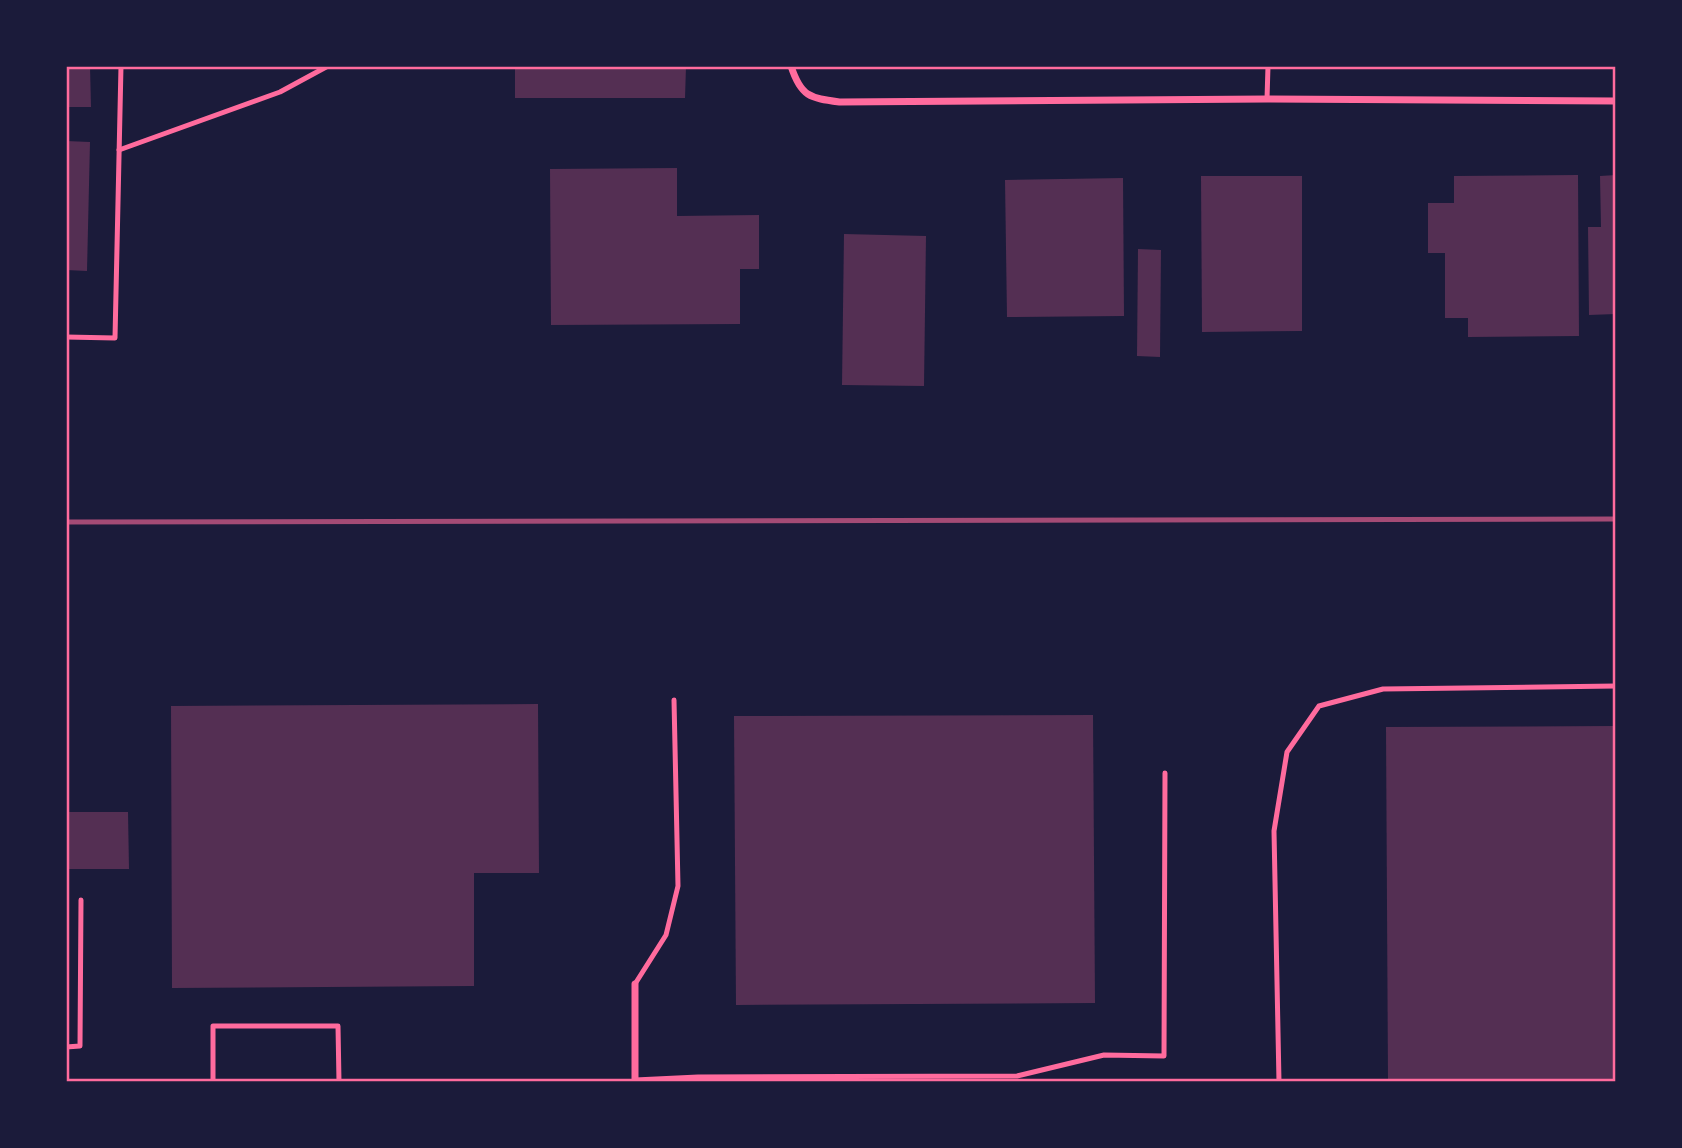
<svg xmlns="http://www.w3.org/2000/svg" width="1682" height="1148" font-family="Arial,sans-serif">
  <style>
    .building { fill: #542f53 }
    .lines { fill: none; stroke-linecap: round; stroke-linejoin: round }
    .service { stroke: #ff6b9d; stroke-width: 5 }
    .minor { stroke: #ff6b9d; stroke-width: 7 }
    .rail { stroke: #a44b75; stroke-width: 5 }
    .neatline { fill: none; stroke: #ff6b9d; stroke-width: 2.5 }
  </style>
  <rect width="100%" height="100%" fill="#1b1b3a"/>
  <g class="building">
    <path d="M 66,66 L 90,66 L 91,107 L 66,107 Z"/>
    <path d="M 515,66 L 686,66 L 685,98 L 515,98 Z"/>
    <path d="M 66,141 L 90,142 L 87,271 L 66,270 Z"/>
    <path d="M 677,168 L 677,216 L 759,215 L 759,269 L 740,269 L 740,324 L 551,325 L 550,169 Z"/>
    <path d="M 1578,175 L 1579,336 L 1468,337 L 1468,318 L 1445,318 L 1445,253 L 1428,253 L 1428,203 L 1454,203 L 1454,176 Z"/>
    <path d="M 1616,175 L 1616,314 L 1589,315 L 1588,227 L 1601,227 L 1600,176 Z"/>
    <path d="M 1201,176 L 1302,176 L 1302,331 L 1202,332 Z"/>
    <path d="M 1123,178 L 1124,316 L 1007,317 L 1005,180 Z"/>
    <path d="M 844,234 L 926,236 L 924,386 L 842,385 Z"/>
    <path d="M 1138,249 L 1161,250 L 1160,357 L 1137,356 Z"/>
    <path d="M 538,704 L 539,873 L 474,873 L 474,986 L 172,988 L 171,706 Z"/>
    <path d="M 1093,715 L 1095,1003 L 736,1005 L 734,716 Z"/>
    <path d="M 1616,726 L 1616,1082 L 1388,1082 L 1386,727 Z"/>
    <path d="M 66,812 L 128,812 L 129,869 L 66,869 Z"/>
  </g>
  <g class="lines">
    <g class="service">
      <path d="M 1267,99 L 1268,66"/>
      <path d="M 119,150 L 280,92 L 328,66"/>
      <path d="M 66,337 L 115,338 L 121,66"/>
      <path d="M 635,984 L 666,935 L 678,886 L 674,700"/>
      <path d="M 66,1047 L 80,1046 L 81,900"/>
      <path d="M 635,1080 L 698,1077 L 1017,1076 L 1104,1055 L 1164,1056 L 1165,773"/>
      <path d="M 213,1082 L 213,1026 L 338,1026 L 339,1082"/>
      <path d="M 1279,1082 L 1274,831 L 1287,752 L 1319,706 L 1383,689 L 1616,686"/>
    </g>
    <g class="minor">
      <path d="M 791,66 C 801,97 810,98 840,102 L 1267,99 L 1616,101"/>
      <path d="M 635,984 L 635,1082"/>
    </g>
    <path class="rail" d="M 66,522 L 1616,519"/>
  </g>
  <rect width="1682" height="1148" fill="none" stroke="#1b1b3a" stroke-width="136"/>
  <rect x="68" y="68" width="1546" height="1012" class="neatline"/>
</svg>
